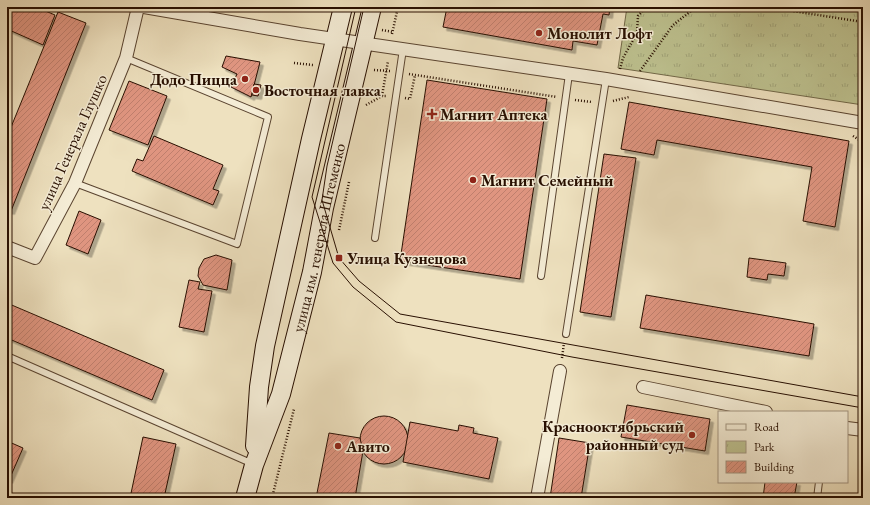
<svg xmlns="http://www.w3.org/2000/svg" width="870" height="505" font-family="'EB Garamond',serif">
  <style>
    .park { fill: url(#park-tufts); stroke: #726848 }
    .building { fill: url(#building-hatch); stroke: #280f01; filter: url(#shadow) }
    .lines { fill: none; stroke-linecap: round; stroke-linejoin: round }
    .lane-casing { stroke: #5a4430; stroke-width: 8 }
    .street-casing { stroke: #5a4430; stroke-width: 14 }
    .secondary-casing { stroke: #280f01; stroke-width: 20 }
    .path { stroke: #280f01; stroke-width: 2.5; stroke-dasharray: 1 2; stroke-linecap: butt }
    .lane { stroke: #f4ecd5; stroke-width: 6 }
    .street { stroke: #f4ecd5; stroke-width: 12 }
    .secondary { stroke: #f4ecd5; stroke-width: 18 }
    .tram { stroke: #280f01; stroke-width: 1 }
    .poi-dot { fill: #8f2418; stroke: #f4ecd5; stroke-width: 1.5 }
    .labels { text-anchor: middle; stroke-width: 3; stroke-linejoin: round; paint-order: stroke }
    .poi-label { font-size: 16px; font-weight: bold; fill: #280f01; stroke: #f4ecd5; text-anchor: start }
    .street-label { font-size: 16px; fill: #280f01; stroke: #f4ecd5 }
  </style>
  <defs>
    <pattern id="park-tufts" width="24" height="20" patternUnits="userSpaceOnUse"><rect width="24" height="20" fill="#bdc18f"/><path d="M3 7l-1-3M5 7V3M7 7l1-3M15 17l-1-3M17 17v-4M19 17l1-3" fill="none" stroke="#a2a57a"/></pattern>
    <pattern id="building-hatch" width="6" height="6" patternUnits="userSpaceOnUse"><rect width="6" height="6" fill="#df9580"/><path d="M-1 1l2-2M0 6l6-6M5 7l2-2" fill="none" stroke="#bf7f6d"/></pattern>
    <filter id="shadow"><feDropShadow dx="3.5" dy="3.5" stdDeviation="0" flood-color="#0004"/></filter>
  </defs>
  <rect width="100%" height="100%" fill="#eee1bf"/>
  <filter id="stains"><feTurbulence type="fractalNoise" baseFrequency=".005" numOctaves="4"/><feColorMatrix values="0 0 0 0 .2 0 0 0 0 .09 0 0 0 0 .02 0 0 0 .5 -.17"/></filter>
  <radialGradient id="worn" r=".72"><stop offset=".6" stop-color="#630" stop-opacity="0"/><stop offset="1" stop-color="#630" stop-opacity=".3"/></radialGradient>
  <path class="park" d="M 627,7 L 863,7 L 863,105 L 618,68 Z"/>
  <g class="building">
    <path d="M 7,7 L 36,7 L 55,15 L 43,45 L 7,29 Z"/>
    <path d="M 447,7 L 610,7 L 609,15 L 603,14 L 597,45 L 573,41 L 572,50 L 443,27 Z"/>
    <path d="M 58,12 L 86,23 L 11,211 L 7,210 L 7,137 Z"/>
    <path d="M 226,56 L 260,62 L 251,97 L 231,87 L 237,74 L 222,67 Z"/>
    <path d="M 427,80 L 547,99 L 520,279 L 400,261 Z"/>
    <path d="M 129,81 L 167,96 L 148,145 L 109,130 Z"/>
    <path d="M 254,84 L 261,85 L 258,96 L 252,95 Z"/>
    <path d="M 629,102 L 849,141 L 835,227 L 803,221 L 812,167 L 657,140 L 654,155 L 621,149 Z"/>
    <path d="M 154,136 L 223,165 L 213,189 L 219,191 L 213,205 L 132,171 L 137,159 L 143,161 Z"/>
    <path d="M 604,154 L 636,158 L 611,317 L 580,312 Z"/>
    <path d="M 79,211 L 101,220 L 88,254 L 66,245 Z"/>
    <path d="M 216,255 L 232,260 L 227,290 L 203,285 L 198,276 L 199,268 L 204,259 Z"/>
    <path d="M 749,258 L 786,263 L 784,276 L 768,274 L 767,280 L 747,277 Z"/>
    <path d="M 189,280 L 200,282 L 198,289 L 212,291 L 204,332 L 179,327 Z"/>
    <path d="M 646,295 L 814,324 L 809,356 L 640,328 Z"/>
    <path d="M 7,303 L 164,370 L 152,400 L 7,338 Z"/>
    <path d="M 627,405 L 710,419 L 705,451 L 621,437 Z"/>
    <circle cx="384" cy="440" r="24"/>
    <path d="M 410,422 L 458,431 L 459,425 L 474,428 L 473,433 L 498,438 L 489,479 L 403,462 Z"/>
    <path d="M 329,433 L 360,438 L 363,451 L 355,498 L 316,498 Z"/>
    <path d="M 143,437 L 176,444 L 164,498 L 130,498 Z"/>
    <path d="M 559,438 L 590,443 L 581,498 L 550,498 Z"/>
    <path d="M 7,441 L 23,448 L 9,480 L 7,479 Z"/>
    <path d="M 765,482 L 797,482 L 794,498 L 763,498 Z"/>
  </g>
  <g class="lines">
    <defs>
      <g id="lane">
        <path d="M 75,183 L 237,244 L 268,117 L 126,58"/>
        <path d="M 375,238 L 403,49"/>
        <path d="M 541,276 L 569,74"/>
        <path d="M 566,334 L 606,79"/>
        <path d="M 7,356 L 253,464"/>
        <path d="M 817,498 L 819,482"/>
      </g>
      <g id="street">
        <path d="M 144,7 L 300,34 L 606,79 L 863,123"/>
        <path d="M 7,247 L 35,258 L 75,183 L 126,58 L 138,7"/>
        <path d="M 643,387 L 766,412"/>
        <path d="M 847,428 L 863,430"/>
        <path d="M 537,498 L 560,371"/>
      </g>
      <g id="secondary">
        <path d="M 255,446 L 259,387 L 265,346 L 311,139 L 343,7"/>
        <path id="s1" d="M 245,498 L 254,465 L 281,394 L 312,272 L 324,208 L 372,7"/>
      </g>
    </defs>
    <use href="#lane" class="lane-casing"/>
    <use href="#street" class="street-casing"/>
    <use href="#secondary" class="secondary-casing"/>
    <g class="path">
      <path d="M 767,7 L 863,22"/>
      <path d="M 832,7 L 863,12"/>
      <path d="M 382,30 L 393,32"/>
      <path d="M 392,34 L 398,7"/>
      <path d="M 294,63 L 313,65"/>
      <path d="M 620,69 L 623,58 L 637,33 L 638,16 L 646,7"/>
      <path d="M 374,70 L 391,71"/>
      <path d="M 640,71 L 673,25 L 696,7"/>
      <path d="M 409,74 L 557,97"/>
      <path d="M 382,96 L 388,61"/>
      <path d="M 405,98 L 410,99 L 415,75"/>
      <path d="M 575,100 L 592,102"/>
      <path d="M 613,101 L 629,97"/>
      <path d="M 366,105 L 382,96 L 386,96"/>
      <path d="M 853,136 L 863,142"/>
      <path d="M 339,230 L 349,182"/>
      <path d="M 562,358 L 564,343"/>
      <path d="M 272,498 L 294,409"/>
    </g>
    <use href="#lane" class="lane"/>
    <use href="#street" class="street"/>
    <use href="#secondary" class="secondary"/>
    <g class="tram">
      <path d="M 356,7 L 312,197 L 333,263 L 353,287 L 396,322 L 572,357 L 863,408"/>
      <path d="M 364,7 L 327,166 L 322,200 L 339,258 L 359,281 L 400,314 L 863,397"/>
    </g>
  </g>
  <g class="poi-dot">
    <circle cx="539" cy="33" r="4"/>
    <circle cx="245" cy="79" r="4"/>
    <circle cx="256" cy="90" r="4"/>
    <path d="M430 108h4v4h4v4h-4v4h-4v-4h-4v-4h4z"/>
    <circle cx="473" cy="180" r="4"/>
    <rect x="335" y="254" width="8" height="8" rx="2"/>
    <circle cx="692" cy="435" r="4"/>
    <circle cx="338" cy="446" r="4"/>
  </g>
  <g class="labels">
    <g class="poi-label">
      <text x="547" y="39">Монолит Лофт</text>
      <text x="237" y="85" text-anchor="end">Додо Пицца</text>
      <text x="264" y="96">Восточная лавка</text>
      <text x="440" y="120">Магнит Аптека</text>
      <text x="481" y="186">Магнит Семейный</text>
      <text x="347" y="264">Улица Кузнецова</text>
      <text x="684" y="432" text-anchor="end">Краснооктябрьский<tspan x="684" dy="18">районный суд</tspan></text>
      <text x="346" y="452">Авито</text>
    </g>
    <g class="street-label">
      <text transform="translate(72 142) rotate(-66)" y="6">улица Генерала Глушко</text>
      <text dy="6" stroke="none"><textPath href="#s1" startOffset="271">улица им. генерала Штеменко</textPath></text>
    </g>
  </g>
  <rect width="870" height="505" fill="none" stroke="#eee1bf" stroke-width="24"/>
  <rect x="8" y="8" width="854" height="489" fill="none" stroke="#280f01" stroke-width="2"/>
  <rect x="12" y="12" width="846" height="481" fill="none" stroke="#280f01"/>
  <rect x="718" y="411" width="130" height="72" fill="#f4ecd5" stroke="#a29480"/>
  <rect x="726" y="424" width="20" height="6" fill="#f4ecd5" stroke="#a29480"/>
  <text x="754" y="431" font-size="12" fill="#280f01">Road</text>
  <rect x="726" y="441" width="20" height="12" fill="url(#park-tufts)" stroke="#a29480"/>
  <text x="754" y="451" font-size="12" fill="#280f01">Park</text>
  <rect x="726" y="461" width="20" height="12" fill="url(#building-hatch)" stroke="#a29480"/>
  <text x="754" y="471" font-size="12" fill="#280f01">Building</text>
  <rect width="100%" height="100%" filter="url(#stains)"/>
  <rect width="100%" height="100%" fill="url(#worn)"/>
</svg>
